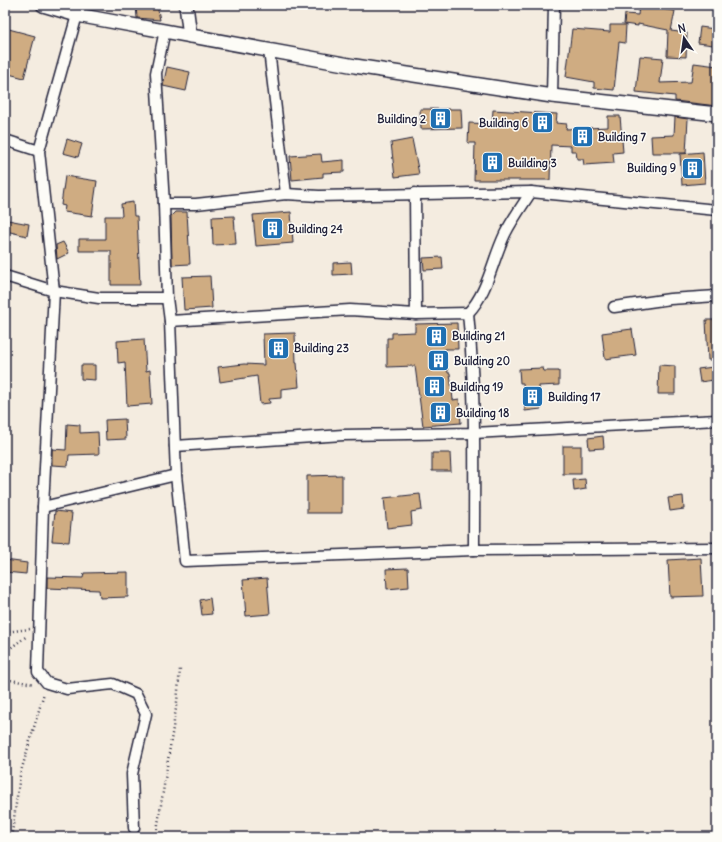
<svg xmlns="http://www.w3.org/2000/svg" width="722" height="842" font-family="Delius,sans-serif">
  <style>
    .building { fill: #cfac82; stroke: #22223b }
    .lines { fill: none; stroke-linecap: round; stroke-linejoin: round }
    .minor-casing { stroke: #22223b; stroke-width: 13 }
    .tertiary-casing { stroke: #22223b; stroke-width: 16 }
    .path { stroke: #22223b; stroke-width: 2.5; stroke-dasharray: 1 3; stroke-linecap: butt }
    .minor { stroke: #fdfcf7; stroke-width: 10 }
    .tertiary { stroke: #fdfcf7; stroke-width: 13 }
    .labels { text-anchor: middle; stroke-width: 3; stroke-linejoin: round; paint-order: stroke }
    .poi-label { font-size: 11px; font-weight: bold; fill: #22223b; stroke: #fdfcf7; text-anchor: start }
  </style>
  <rect width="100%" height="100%" fill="#f4ece0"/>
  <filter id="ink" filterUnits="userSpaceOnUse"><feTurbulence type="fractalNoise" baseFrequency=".025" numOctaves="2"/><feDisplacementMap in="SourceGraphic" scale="8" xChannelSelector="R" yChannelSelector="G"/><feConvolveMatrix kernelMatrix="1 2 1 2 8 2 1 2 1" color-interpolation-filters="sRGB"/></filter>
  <g filter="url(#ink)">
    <g class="building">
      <path d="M 136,5 L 157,5 L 160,20 L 137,18 Z"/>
      <path d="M 639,6 L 675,11 L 671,31 L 687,33 L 686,57 L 667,56 L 668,30 L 638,24 L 638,26 L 624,24 L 625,14 L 638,15 Z"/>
      <path d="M 610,25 L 626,25 L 625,43 L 619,42 L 614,90 L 594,88 L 594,82 L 566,77 L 572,29 L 610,32 Z"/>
      <path d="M 700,27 L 715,29 L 713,45 L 698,43 Z"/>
      <path d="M 5,28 L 35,36 L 24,78 L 5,73 Z"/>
      <path d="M 640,56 L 663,58 L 660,83 L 691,82 L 694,63 L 717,66 L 717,106 L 675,101 L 675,96 L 636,92 Z"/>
      <path d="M 167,67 L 190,72 L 186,91 L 163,86 Z"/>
      <path d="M 420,109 L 461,109 L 462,128 L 421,129 Z"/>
      <path d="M 493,110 L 557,114 L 556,123 L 567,124 L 566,129 L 608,127 L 608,116 L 620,116 L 623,152 L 613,153 L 614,163 L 584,165 L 583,159 L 577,159 L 576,151 L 571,151 L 571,146 L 551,145 L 550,180 L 474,180 L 475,143 L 468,143 L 469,123 L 492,124 Z"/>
      <path d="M 675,117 L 688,119 L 686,153 L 652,153 L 651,136 L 674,135 Z"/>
      <path d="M 67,139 L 82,144 L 78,157 L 63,153 Z"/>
      <path d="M 412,139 L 419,174 L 395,177 L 391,143 Z"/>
      <path d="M 703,152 L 705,183 L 682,185 L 680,154 Z"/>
      <path d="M 321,154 L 322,162 L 344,160 L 344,172 L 323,173 L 323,177 L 292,180 L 290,156 Z"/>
      <path d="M 65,176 L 97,181 L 92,216 L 64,212 L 65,206 L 61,205 Z"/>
      <path d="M 133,202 L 134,216 L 137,216 L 140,285 L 111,285 L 111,251 L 79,251 L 79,239 L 105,239 L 105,216 L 122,216 L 121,204 Z"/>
      <path d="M 175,212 L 187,212 L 190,264 L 172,265 L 171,216 Z"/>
      <path d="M 291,212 L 293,243 L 256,246 L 253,215 Z"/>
      <path d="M 234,216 L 236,244 L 213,245 L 212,217 Z"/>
      <path d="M 8,220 L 29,224 L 27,236 L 6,231 Z"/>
      <path d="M 63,242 L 69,253 L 57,259 L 56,245 Z"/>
      <path d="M 442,257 L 443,269 L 424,270 L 423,258 Z"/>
      <path d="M 351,262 L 352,274 L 333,275 L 333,263 Z"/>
      <path d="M 210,276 L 212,308 L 184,310 L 182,277 Z"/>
      <path d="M 706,320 L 717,320 L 717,360 L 708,360 Z"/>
      <path d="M 457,323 L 458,349 L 445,349 L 448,373 L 450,373 L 453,400 L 459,399 L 461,423 L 423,426 L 415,366 L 387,367 L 387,338 L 392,338 L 392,333 L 415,332 L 415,324 Z"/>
      <path d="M 632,329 L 636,355 L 605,359 L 602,333 Z"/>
      <path d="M 295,333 L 296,363 L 297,363 L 299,387 L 281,389 L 281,398 L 269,399 L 270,403 L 260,404 L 257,376 L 220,382 L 218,367 L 244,364 L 264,365 L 263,334 Z"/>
      <path d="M 144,339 L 146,371 L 150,370 L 152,404 L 127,406 L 125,362 L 118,363 L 117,341 Z"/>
      <path d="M 81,365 L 95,365 L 95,380 L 81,379 Z"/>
      <path d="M 659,365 L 675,366 L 675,394 L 658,394 Z"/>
      <path d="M 713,367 L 714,380 L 700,382 L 698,369 Z"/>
      <path d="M 543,368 L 544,371 L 559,371 L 559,385 L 539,386 L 541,409 L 525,411 L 523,383 L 520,383 L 519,369 Z"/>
      <path d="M 125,419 L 126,439 L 106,440 L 105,420 Z"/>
      <path d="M 67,424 L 80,425 L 80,433 L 98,432 L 99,454 L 69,455 L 68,466 L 52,465 L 52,449 L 66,450 Z"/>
      <path d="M 603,436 L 604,448 L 589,449 L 588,438 Z"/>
      <rect x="563" y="446" width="18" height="28"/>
      <path d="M 432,453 L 450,453 L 451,471 L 432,471 Z"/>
      <path d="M 342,475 L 342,513 L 307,513 L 307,476 Z"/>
      <path d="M 585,479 L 586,489 L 574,491 L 573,480 Z"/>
      <path d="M 420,494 L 422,510 L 411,512 L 412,525 L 387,528 L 384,498 Z"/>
      <path d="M 683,496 L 684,509 L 670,511 L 668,498 Z"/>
      <path d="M 55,511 L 72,513 L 69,542 L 52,541 Z"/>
      <path d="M 701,558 L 703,596 L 670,597 L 668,560 Z"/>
      <path d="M 5,560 L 27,563 L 26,574 L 5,572 Z"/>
      <path d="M 408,568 L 409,587 L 387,589 L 386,569 Z"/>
      <path d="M 128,572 L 128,597 L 100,598 L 99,590 L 47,588 L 47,577 L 83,578 L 84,573 Z"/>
      <path d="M 267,578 L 270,614 L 246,616 L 243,580 Z"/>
      <path d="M 210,598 L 212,614 L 202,615 L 200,600 Z"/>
    </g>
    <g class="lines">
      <defs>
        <g id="minor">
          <path d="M 77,15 L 39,151 L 54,291 L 43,507 L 38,672 L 47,683 L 67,689 L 113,684 L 136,694 L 146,714 L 132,774 L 134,828"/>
          <path d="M 165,30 L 156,73 L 164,204 L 167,298 L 170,321 L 176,475 L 185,561 L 474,550 L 717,548"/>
          <path d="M 269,50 L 286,194"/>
          <path d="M 552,96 L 554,5"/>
          <path d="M 5,140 L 39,151"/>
          <path d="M 415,193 L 416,314"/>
          <path d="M 164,204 L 196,204 L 286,194 L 319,196 L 531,192 L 717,210"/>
          <path d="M 5,276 L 54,291 L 99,298 L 167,298"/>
          <path d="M 614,307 L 670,299 L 717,296"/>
          <path d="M 468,313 C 488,292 492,261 505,234 C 512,220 522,206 531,192"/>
          <path d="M 170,321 L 350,310 L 416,314 L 468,313 C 476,392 474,471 474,550"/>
          <path d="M 175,446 L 343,435 L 474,433 L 717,420"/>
          <path d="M 43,507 L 176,475"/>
        </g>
        <g id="tertiary">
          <path d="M 43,5 L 77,15 L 355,66 L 552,96 L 717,114"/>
          <path d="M 186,5 L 190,36"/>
        </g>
      </defs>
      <use href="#minor" class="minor-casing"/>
      <use href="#tertiary" class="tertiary-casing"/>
      <g class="path">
        <path d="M 5,632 L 30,629"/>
        <path d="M 5,652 L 27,636"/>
        <path d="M 5,675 L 10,680 L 34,684"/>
        <path d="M 6,837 L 12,833 L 20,775 L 44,693"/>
        <path d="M 156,837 L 177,702 L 180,669"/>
      </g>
      <use href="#minor" class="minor"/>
      <use href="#tertiary" class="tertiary"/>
    </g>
  </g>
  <defs>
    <symbol id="building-square" viewBox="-11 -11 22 22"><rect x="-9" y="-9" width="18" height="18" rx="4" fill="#1f6fb2" stroke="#fdfcf7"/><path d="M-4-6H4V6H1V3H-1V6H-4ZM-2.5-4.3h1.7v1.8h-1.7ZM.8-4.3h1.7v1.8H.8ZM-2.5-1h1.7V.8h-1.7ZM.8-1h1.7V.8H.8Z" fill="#fff"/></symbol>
  </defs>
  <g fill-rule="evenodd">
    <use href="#building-square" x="428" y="106" width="25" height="25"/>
    <use href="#building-square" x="530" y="110" width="25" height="25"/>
    <use href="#building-square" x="570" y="124" width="25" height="25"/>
    <use href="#building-square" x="480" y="150" width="25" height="25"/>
    <use href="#building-square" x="680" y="156" width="25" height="25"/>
    <use href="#building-square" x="260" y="216" width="25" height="25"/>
    <use href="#building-square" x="424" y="324" width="25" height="25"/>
    <use href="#building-square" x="266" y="336" width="25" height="25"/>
    <use href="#building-square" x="426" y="348" width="25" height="25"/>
    <use href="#building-square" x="422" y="374" width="25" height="25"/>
    <use href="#building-square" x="520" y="384" width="25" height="25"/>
    <use href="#building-square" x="428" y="400" width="25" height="25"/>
  </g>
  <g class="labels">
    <g class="poi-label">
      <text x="426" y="123" text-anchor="end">Building 2</text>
      <text x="528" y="127" text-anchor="end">Building 6</text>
      <text x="598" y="141">Building 7</text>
      <text x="508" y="167">Building 3</text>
      <text x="676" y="172" text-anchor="end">Building 9</text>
      <text x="288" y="233">Building 24</text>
      <text x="452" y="340">Building 21</text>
      <text x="294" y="352">Building 23</text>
      <text x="454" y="365">Building 20</text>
      <text x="450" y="391">Building 19</text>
      <text x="548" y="401">Building 17</text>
      <text x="456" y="417">Building 18</text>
    </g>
  </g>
  <rect width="722" height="842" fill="none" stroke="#fdfcf7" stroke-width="20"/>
  <rect x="10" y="10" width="702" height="822" fill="none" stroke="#22223b" stroke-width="1.5" filter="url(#ink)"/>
  <g transform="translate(684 38) rotate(347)" stroke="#fdfcf7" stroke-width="3" paint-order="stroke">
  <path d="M0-3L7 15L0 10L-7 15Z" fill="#22223b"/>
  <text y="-6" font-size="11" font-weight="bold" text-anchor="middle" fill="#22223b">N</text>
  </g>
</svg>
